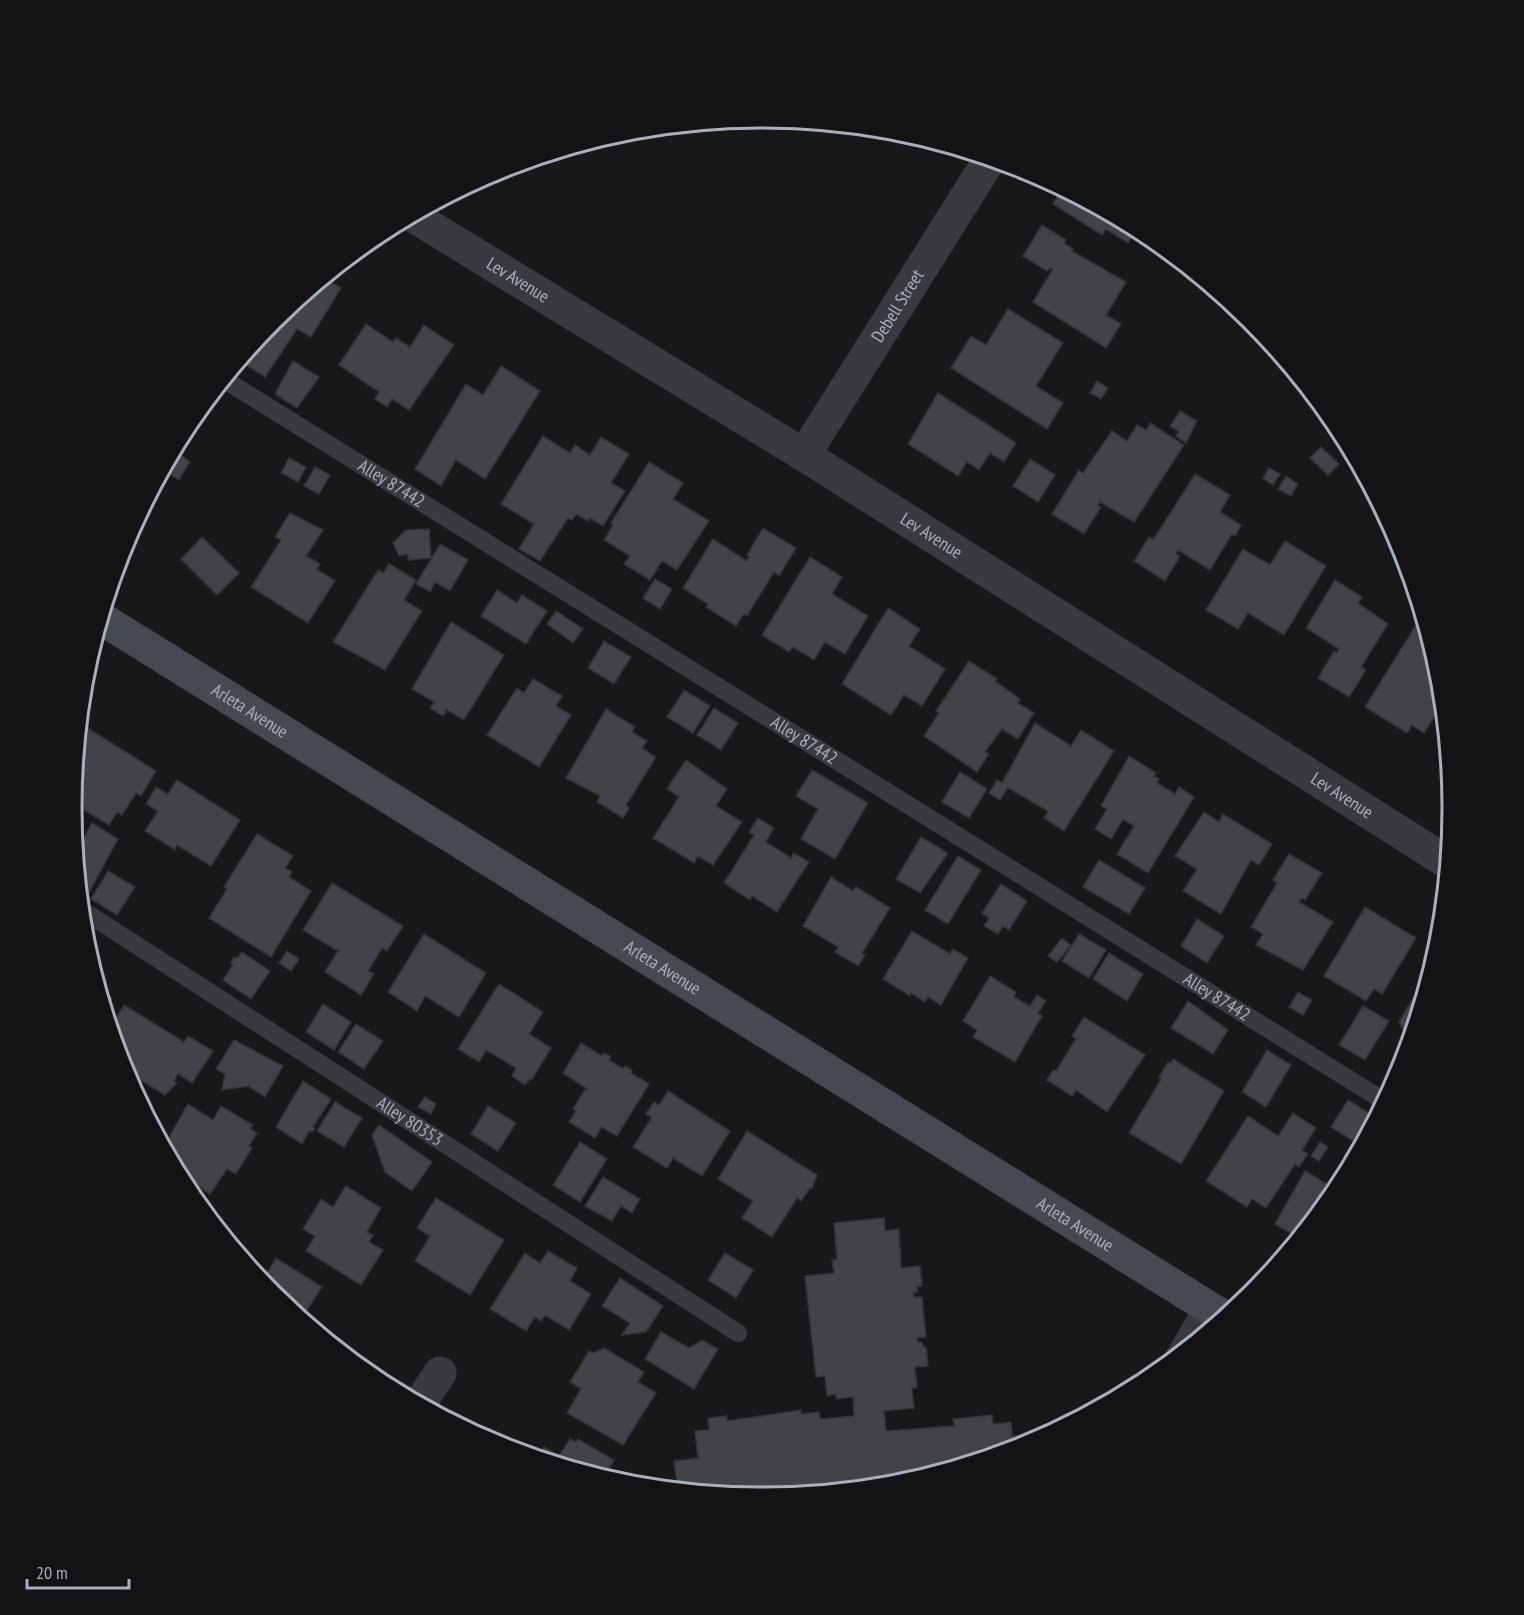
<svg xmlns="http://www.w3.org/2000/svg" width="1524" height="1615" font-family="'PT Sans Narrow',sans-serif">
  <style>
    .building { fill: #424348; stroke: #323237; stroke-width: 1.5 }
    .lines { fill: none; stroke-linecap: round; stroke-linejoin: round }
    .service { stroke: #393a40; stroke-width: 18 }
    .minor { stroke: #393a40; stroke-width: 33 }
    .secondary { stroke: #474950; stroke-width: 33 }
    .labels { text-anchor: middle; stroke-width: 5; stroke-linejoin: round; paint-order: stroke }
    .street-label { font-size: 18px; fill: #aab0bb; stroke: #131316 }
    .rim { fill: none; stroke: #aab0bb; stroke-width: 3 }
  </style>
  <rect width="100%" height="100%" fill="#18181b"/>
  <g class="building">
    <path d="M 1062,189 L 1136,229 L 1128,243 L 1106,229 L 1102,235 L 1053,204 Z"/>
    <path d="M 1042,225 L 1066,240 L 1064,243 L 1073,249 L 1072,251 L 1126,282 L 1106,315 L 1121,324 L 1106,348 L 1033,302 L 1053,269 L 1050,268 L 1047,271 L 1023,256 Z"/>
    <path d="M 325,278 L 341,288 L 311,337 L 297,329 L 265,377 L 240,361 L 274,319 Z"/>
    <path d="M 1008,309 L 1063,343 L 1036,386 L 1063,403 L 1047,429 L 951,368 L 971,336 L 986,345 Z"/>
    <path d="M 366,324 L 393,342 L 396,338 L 410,347 L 424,325 L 454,345 L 409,410 L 392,399 L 387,407 L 375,399 L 379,392 L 339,365 Z"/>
    <path d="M 293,361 L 319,377 L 297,408 L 275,394 Z"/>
    <path d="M 501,366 L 540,391 L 485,479 L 456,460 L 441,486 L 415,469 L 466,384 L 483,395 Z"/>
    <path d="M 1097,381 L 1108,388 L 1101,399 L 1090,393 Z"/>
    <path d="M 938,393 L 1016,443 L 1004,462 L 990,453 L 979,470 L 967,462 L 958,476 L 908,444 Z"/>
    <path d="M 1180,411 L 1197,421 L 1186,443 L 1176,436 L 1179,432 L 1170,426 Z"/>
    <path d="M 1150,423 L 1184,445 L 1134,522 L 1100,502 L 1098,505 L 1101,507 L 1084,534 L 1052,514 L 1079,470 L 1083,473 L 1112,431 L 1127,441 L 1137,425 L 1146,430 Z"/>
    <path d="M 543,436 L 570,453 L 575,445 L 590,455 L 601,437 L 629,454 L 611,483 L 625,491 L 603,526 L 590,518 L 588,521 L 576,514 L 572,520 L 568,518 L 540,561 L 519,549 L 534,524 L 501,504 Z"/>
    <path d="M 1346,443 L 1356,462 L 1355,464 L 1340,451 Z"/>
    <path d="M 1321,447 L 1339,464 L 1328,475 L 1310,458 Z"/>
    <path d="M 175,450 L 190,462 L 179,480 L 164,470 Z"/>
    <path d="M 289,458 L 306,467 L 298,482 L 281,473 Z"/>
    <path d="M 1030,459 L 1055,475 L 1038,502 L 1013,486 Z"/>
    <path d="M 649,462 L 683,483 L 673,499 L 709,521 L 677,570 L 662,561 L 650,580 L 624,564 L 630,556 L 604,540 L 613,525 L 611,523 Z"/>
    <path d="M 315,467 L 330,475 L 319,494 L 304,486 Z"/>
    <path d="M 1269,468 L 1280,474 L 1273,485 L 1263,478 Z"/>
    <path d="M 1195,474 L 1230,495 L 1220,512 L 1241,525 L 1235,536 L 1232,534 L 1210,570 L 1178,550 L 1176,554 L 1180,556 L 1165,581 L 1134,561 L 1149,537 L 1153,539 L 1159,531 Z"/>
    <path d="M 1286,476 L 1298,484 L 1291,496 L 1278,489 Z"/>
    <path d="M 290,513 L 323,530 L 306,556 L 320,564 L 317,569 L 335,581 L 308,623 L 251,587 L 281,540 L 275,537 Z"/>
    <path d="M 763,528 L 796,548 L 779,576 L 774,572 L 747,616 L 744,614 L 736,626 L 706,607 L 708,604 L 683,588 L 713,539 L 747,561 L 749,557 L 747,555 Z"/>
    <path d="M 429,529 L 431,558 L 408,560 L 408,554 L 399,556 L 393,543 L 406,530 Z"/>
    <path d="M 202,537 L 239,573 L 217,595 L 181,559 Z"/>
    <path d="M 1285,541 L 1326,566 L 1284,635 L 1248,613 L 1238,629 L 1206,610 L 1243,549 L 1270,565 Z"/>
    <path d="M 440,544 L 468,560 L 450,591 L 435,582 L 430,592 L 416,584 Z"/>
    <path d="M 810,557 L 842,577 L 832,594 L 868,616 L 845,654 L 825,642 L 814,660 L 793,647 L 789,652 L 762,635 Z"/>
    <path d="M 389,564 L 416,580 L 404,600 L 422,611 L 385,670 L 333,642 L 378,570 L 383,573 Z"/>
    <path d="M 655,579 L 672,589 L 660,609 L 643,598 Z"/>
    <path d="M 1335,580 L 1362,597 L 1358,603 L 1388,624 L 1361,667 L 1366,670 L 1349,697 L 1318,678 L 1334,651 L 1337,653 L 1339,649 L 1306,628 Z"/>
    <path d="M 497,590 L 517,603 L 522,595 L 547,611 L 526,644 L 481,616 Z"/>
    <path d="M 888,608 L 920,629 L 909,646 L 945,669 L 922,706 L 904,695 L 891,715 L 842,684 Z"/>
    <path d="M 556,611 L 583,629 L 573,643 L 547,624 Z"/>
    <path d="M 451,622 L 504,655 L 464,720 L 447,710 L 443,716 L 430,708 L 434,702 L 412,689 Z"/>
    <path d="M 1416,625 L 1426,631 L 1439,673 L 1442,705 L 1424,733 L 1412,725 L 1407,733 L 1365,707 Z"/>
    <path d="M 604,641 L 631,657 L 614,684 L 588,668 Z"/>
    <path d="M 969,661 L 997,679 L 995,681 L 1020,699 L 1018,703 L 1034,713 L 1018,739 L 1002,729 L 985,752 L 989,754 L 977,772 L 924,736 L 939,713 L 936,711 Z"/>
    <path d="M 533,679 L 562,696 L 556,706 L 571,715 L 539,767 L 487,735 L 517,688 L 524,693 Z"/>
    <path d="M 684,690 L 710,706 L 693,733 L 667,717 Z"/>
    <path d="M 714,708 L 738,723 L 721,750 L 697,735 Z"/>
    <path d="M 606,709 L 635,727 L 632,732 L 647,741 L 642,748 L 656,757 L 626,805 L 629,808 L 623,818 L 597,802 L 600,796 L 566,778 Z"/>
    <path d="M 1035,723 L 1071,746 L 1081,730 L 1114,751 L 1064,831 L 1044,818 L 1048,811 L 1008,788 L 1000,800 L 989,793 L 997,780 L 1002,783 Z"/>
    <path d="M 86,727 L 156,771 L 141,796 L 136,793 L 122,815 L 117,812 L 109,825 L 72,803 L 76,786 L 74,785 L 79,738 Z"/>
    <path d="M 1129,756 L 1156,773 L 1154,776 L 1159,779 L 1157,783 L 1175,794 L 1179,787 L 1194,797 L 1148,873 L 1117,854 L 1134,826 L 1123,819 L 1111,839 L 1095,829 L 1107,809 L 1101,806 Z"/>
    <path d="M 686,760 L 727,789 L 716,806 L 742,822 L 713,865 L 698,856 L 694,863 L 653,838 L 679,797 L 667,789 Z"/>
    <path d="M 812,770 L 868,803 L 835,859 L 801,839 L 818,809 L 796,796 Z"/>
    <path d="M 960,772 L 987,789 L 969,818 L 942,802 Z"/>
    <path d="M 177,780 L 240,820 L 211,866 L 177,845 L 175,850 L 145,831 L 158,811 L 146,804 L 156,787 L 168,794 Z"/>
    <path d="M 1204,812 L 1219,822 L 1223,814 L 1272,844 L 1259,865 L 1251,860 L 1221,914 L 1183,891 L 1197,869 L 1175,856 Z"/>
    <path d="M 758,818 L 774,828 L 766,842 L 791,858 L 794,853 L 809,862 L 777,912 L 752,896 L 750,900 L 724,883 L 754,835 L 749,832 Z"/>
    <path d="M 92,823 L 118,839 L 87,896 L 80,892 L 76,845 L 78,841 L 81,843 Z"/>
    <path d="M 257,834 L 293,856 L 285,868 L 292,872 L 289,877 L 311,891 L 271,957 L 209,918 L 227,889 L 224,887 Z"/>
    <path d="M 921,837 L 948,853 L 920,893 L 896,879 Z"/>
    <path d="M 1289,854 L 1322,873 L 1305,900 L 1302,898 L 1299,902 L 1333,922 L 1303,970 L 1256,945 L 1263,934 L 1251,927 L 1277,883 L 1273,880 Z"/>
    <path d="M 958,856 L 981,870 L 948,924 L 925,910 Z"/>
    <path d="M 1099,860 L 1145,888 L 1129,914 L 1083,887 Z"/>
    <path d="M 108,871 L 135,887 L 117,915 L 91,899 Z"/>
    <path d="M 831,877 L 853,891 L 856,887 L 890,908 L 862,953 L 865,955 L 858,966 L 835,952 L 838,947 L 803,926 Z"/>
    <path d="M 332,883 L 403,926 L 387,951 L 382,948 L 368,971 L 374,974 L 361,995 L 325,972 L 338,951 L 303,930 Z"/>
    <path d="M 1001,884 L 1027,901 L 1009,930 L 1003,926 L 998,934 L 984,926 L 989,918 L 982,913 Z"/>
    <path d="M 1365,907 L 1416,938 L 1382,994 L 1374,989 L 1366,1001 L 1324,976 Z"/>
    <path d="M 1197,919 L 1224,936 L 1207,963 L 1181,946 Z"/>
    <path d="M 912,931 L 950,954 L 953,949 L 968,958 L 941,1005 L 928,997 L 925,1002 L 911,993 L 910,996 L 883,979 Z"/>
    <path d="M 424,934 L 486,973 L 459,1017 L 425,996 L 417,1011 L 388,992 Z"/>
    <path d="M 1079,934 L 1106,950 L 1089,978 L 1062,961 Z"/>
    <path d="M 1062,938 L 1071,945 L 1057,962 L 1048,956 Z"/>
    <path d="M 287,951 L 299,959 L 291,971 L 279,963 Z"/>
    <path d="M 242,952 L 270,971 L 251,999 L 223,980 L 233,965 L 231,963 L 234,957 L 237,958 Z"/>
    <path d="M 1109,953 L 1143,974 L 1127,1001 L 1093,979 Z"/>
    <path d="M 1431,968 L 1411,1034 L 1402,1028 L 1399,1022 Z"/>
    <path d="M 990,976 L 1016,992 L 1014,997 L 1030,1006 L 1037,995 L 1046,1001 L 1038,1013 L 1042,1016 L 1015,1062 L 973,1037 L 977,1030 L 963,1021 Z"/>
    <path d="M 499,984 L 543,1012 L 529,1034 L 551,1048 L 532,1079 L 530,1078 L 525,1085 L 512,1076 L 516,1068 L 486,1050 L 479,1062 L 458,1049 Z"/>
    <path d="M 100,990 L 112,998 L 106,1009 Z"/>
    <path d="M 1298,992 L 1312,1000 L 1303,1015 L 1289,1007 Z"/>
    <path d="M 1188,1001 L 1228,1030 L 1213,1054 L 1171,1028 Z"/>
    <path d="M 323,1004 L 351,1022 L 334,1050 L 306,1032 Z"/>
    <path d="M 124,1005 L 184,1042 L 188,1036 L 213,1051 L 192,1083 L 178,1074 L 174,1081 L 177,1083 L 165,1095 L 124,1070 L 111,1026 Z"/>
    <path d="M 1363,1006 L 1389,1021 L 1365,1060 L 1339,1045 Z"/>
    <path d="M 1084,1017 L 1145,1055 L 1107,1112 L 1076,1090 L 1072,1096 L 1047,1080 L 1053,1070 L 1056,1071 L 1076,1039 L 1072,1036 Z"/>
    <path d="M 356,1024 L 383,1041 L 364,1069 L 338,1052 Z"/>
    <path d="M 234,1040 L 283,1066 L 265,1097 L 248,1086 L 222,1090 L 225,1074 L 216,1069 Z"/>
    <path d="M 581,1043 L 602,1056 L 604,1053 L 611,1057 L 609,1060 L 623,1069 L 625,1066 L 632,1070 L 631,1073 L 649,1084 L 617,1136 L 602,1127 L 595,1138 L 569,1122 L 576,1111 L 573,1109 L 586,1088 L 563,1073 Z"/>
    <path d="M 1267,1050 L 1291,1065 L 1266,1107 L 1242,1092 Z"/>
    <path d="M 1173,1059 L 1224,1091 L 1181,1164 L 1129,1133 L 1161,1079 L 1159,1077 L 1168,1062 L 1171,1064 Z"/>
    <path d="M 303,1081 L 331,1099 L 313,1127 L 315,1128 L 312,1132 L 309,1131 L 302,1144 L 276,1127 Z"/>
    <path d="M 668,1091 L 730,1131 L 702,1176 L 673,1158 L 667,1168 L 633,1147 L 652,1117 L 646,1114 L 654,1102 L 659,1105 Z"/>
    <path d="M 425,1097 L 436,1104 L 431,1114 L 418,1107 Z"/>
    <path d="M 1348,1100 L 1375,1117 L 1358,1144 L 1331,1127 Z"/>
    <path d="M 335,1102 L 362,1118 L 344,1147 L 317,1131 Z"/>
    <path d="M 188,1104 L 213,1120 L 221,1106 L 253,1125 L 250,1129 L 257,1133 L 249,1146 L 252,1148 L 236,1174 L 227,1169 L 210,1194 L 180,1175 L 164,1146 Z"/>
    <path d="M 488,1106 L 516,1123 L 498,1151 L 471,1134 Z"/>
    <path d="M 1293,1113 L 1316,1128 L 1302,1150 L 1308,1154 L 1299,1167 L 1295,1164 L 1266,1208 L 1252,1199 L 1247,1207 L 1206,1181 L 1248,1116 L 1278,1136 Z"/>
    <path d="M 379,1125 L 432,1162 L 412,1191 L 385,1172 L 372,1135 Z"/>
    <path d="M 747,1131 L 817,1175 L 812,1189 L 810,1188 L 801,1201 L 797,1198 L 772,1237 L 742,1218 L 753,1201 L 718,1179 Z"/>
    <path d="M 580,1142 L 607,1159 L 580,1202 L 553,1185 Z"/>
    <path d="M 1320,1142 L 1328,1147 L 1319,1161 L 1311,1156 Z"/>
    <path d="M 1305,1171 L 1330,1186 L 1338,1174 L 1343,1177 L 1336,1191 L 1297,1237 L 1275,1224 Z"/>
    <path d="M 603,1177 L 640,1199 L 632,1213 L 621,1206 L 612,1221 L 585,1206 Z"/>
    <path d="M 346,1186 L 381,1208 L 367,1232 L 373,1235 L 369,1242 L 383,1250 L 361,1285 L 306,1251 L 315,1236 L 303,1229 L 321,1199 L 333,1207 Z"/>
    <path d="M 436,1198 L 504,1240 L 470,1295 L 415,1261 L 430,1236 L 417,1228 Z"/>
    <path d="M 884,1218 L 885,1231 L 899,1229 L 901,1268 L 920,1266 L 922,1286 L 917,1287 L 918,1292 L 913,1293 L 914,1297 L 922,1297 L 926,1337 L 917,1338 L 918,1342 L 922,1342 L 923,1347 L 926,1347 L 928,1366 L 915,1367 L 917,1388 L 912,1388 L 914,1408 L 884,1411 L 886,1431 L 954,1426 L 953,1419 L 992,1415 L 993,1424 L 1011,1422 L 1012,1436 L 1026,1435 L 1027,1440 L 1038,1438 L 1026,1445 L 896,1484 L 762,1497 L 671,1489 L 672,1485 L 677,1484 L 674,1461 L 698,1458 L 695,1431 L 709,1430 L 708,1418 L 727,1416 L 727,1421 L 801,1410 L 801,1414 L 819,1412 L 820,1419 L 854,1416 L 853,1397 L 836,1399 L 836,1394 L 827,1396 L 825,1376 L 816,1377 L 805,1276 L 834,1273 L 832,1260 L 837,1259 L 834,1223 Z"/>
    <path d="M 548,1251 L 577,1268 L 570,1281 L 591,1294 L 569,1330 L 545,1315 L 541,1321 L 535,1317 L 526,1331 L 490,1309 L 525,1253 L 540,1263 Z"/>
    <path d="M 725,1253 L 753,1270 L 736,1298 L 708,1280 Z"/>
    <path d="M 276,1258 L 322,1287 L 302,1318 L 274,1295 L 262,1281 Z"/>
    <path d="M 620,1278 L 663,1306 L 646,1332 L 622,1335 L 630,1323 L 602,1306 Z"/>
    <path d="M 661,1332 L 689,1348 L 702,1340 L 718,1349 L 694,1389 L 645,1359 Z"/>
    <path d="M 604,1348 L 644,1372 L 638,1382 L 656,1393 L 623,1445 L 567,1413 L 581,1389 L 570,1382 L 589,1351 L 593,1353 Z"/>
    <path d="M 570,1439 L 576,1442 L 578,1439 L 614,1460 L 604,1477 L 537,1457 L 544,1447 L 559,1456 Z"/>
  </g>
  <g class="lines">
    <g class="service">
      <path id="s1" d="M 225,380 L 1384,1101"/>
      <path id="s2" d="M 82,910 L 738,1333"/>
      <path d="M 1172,1360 L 1204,1305"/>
    </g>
    <g class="minor">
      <path id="s3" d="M 413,216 L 804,455 L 1447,862"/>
      <path id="s4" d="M 804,455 L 990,159"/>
      <path d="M 420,1403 L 440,1373"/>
    </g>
    <path class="secondary" id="s5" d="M 102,619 L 1224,1317"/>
  </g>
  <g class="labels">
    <g class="street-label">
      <text dy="6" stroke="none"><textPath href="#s3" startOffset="123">Lev Avenue</textPath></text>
      <text dy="6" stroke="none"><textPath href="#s4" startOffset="176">Debell Street</textPath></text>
      <text dy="6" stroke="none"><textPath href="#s1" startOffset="196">Alley 87442</textPath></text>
      <text dy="6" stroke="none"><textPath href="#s3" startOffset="609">Lev Avenue</textPath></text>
      <text dy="6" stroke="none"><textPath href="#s5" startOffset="174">Arleta Avenue</textPath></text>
      <text dy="6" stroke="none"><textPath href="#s1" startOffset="682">Alley 87442</textPath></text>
      <text dy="6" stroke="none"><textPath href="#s3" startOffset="1095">Lev Avenue</textPath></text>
      <text dy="6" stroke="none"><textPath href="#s5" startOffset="660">Arleta Avenue</textPath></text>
      <text dy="6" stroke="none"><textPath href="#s1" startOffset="1168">Alley 87442</textPath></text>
      <text dy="6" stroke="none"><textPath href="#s2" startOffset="390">Alley 80353</textPath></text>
      <text dy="6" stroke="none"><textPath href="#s5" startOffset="1146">Arleta Avenue</textPath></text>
    </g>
  </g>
  <path d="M0 0H1524V1615H0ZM761 128H763A679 679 0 0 1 1442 807V808A679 679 0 0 1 763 1487H761A679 679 0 0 1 82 808V807A679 679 0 0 1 761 128Z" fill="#131316" fill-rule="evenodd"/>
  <path class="rim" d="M761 128H763A679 679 0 0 1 1442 807V808A679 679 0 0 1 763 1487H761A679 679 0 0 1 82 808V807A679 679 0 0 1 761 128Z"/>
  <path d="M27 1579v9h102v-9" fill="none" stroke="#aab0bb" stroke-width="3"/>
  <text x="36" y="1579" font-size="18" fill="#aab0bb" stroke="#131316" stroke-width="4.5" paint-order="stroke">20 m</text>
</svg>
